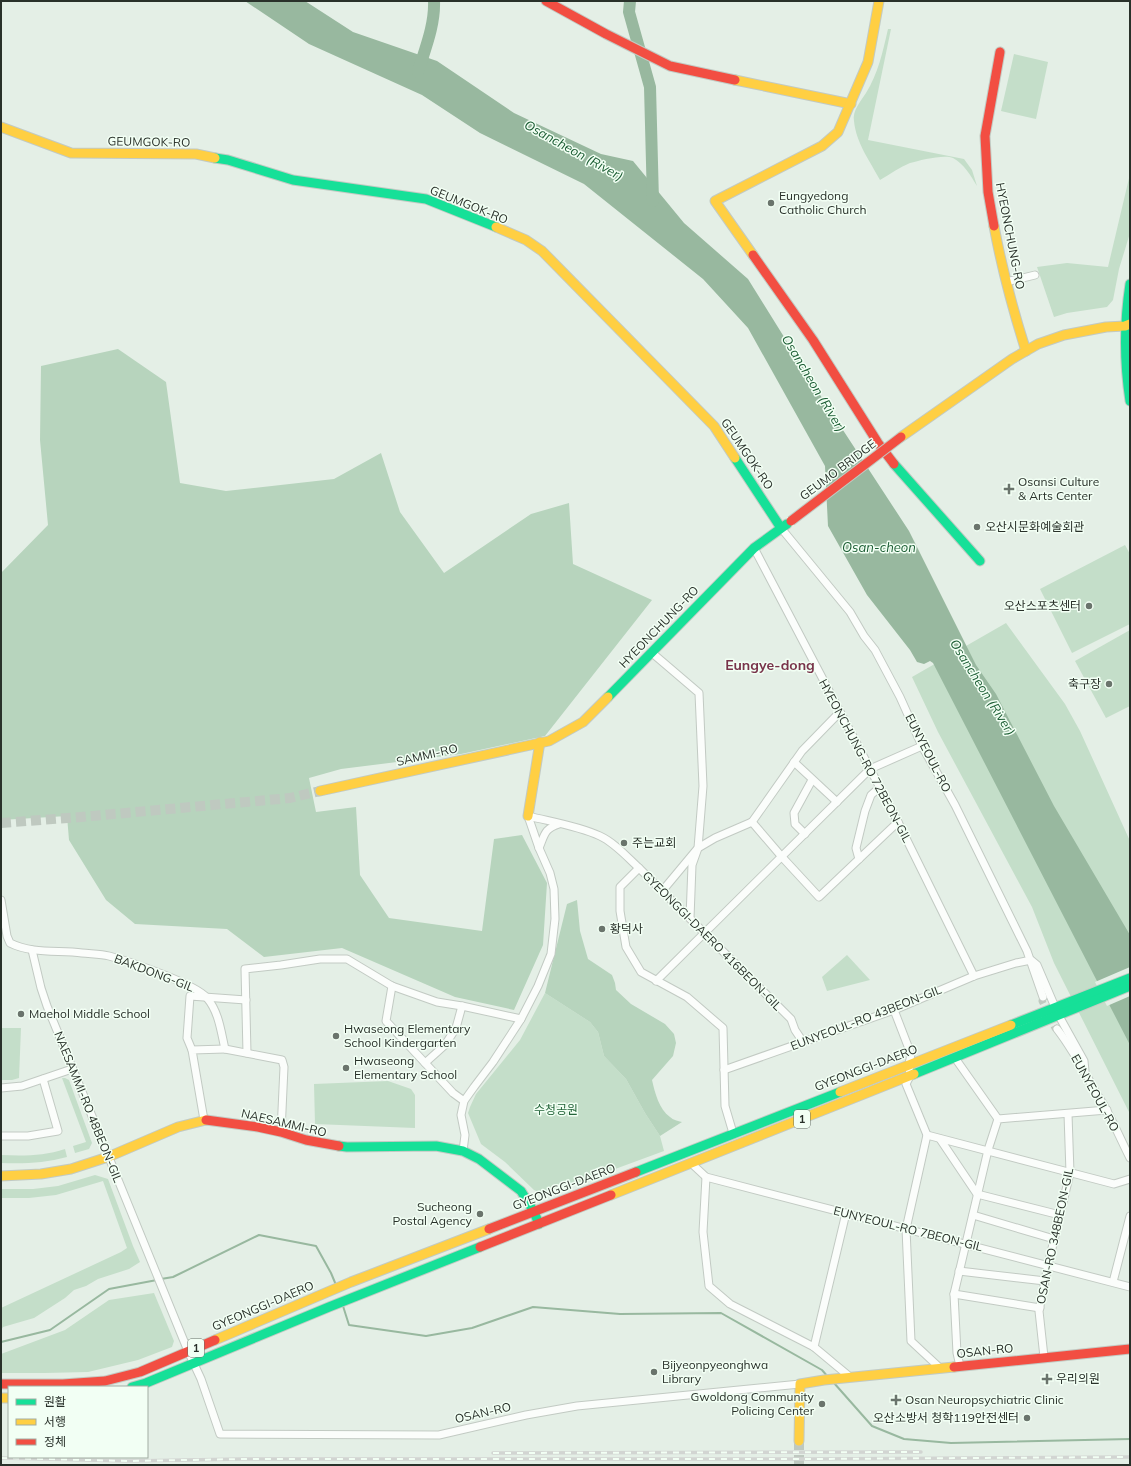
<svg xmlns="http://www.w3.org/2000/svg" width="1131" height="1466" font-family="Mulish,'Noto Sans KR',sans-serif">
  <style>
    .green { fill: #c4dec9 }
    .forest { fill: #b7d4bd }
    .water { fill: #98b89f }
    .pier { fill: #e4efe6 }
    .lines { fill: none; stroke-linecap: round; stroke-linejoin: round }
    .stream { stroke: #98b89f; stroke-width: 2 }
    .river { stroke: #98b89f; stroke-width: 12 }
    .street-tunnel { stroke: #bfc9c0; stroke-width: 7; stroke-dasharray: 7 3.5; stroke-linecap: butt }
    .secondary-tunnel { stroke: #bfc9c0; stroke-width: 10; stroke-dasharray: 10 5; stroke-linecap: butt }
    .street-casing { stroke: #c2cac3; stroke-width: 9 }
    .fast-casing { stroke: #c2cac3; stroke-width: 11 }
    .slow-casing { stroke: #c2cac3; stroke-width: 11 }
    .jam-casing { stroke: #c2cac3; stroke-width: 11 }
    .street { stroke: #fbfdfb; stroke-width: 7 }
    .fast { stroke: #16e098; stroke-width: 9 }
    .slow { stroke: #ffcf43; stroke-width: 9 }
    .jam { stroke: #f24e42; stroke-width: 9 }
    .rail-casing { stroke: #d2d5d2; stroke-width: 3.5 }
    .rail { stroke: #f2fff4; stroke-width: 2; stroke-dasharray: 6; stroke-linecap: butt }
    .jam-bridge-casing { stroke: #c2cac3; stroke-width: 11; stroke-linecap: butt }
    .jam-bridge { stroke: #f24e42; stroke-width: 9 }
    .poi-dot { fill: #6a746c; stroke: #f2fff4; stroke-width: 1.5 }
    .labels { text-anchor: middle; stroke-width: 3; stroke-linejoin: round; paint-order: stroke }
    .shield { fill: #f2fff4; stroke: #656f67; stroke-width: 1 }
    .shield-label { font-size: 11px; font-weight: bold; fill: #29312a }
    .street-label { font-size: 12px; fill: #29312a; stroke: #f2fff4 }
    .poi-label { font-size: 12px; fill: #29312a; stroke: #f2fff4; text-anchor: start }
    .park-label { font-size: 12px; fill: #24653a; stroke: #f2fff4 }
    .water-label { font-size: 13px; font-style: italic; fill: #1b5d33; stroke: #f2fff4 }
    .quarter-label { font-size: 14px; font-weight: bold; fill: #78334a; stroke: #f2fff4 }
  </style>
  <rect width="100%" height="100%" fill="#e4efe6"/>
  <g class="green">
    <path d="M 888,29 L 891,29 L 868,140 L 964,159 L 972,170 L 977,186 C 971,176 964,164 953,158 C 945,154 920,160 910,163 C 900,167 890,174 880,180 C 870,161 856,143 854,121 C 852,111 861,101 866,93 C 878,74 883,51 888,29 Z"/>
    <path d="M 1014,54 L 1048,62 L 1036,119 L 1001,111 Z"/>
    <path d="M 1130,174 L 1130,233 L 1119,269 L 1113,300 L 1107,307 L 1067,313 L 1054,317 L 1037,267 L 1067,263 L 1108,267 Z"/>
    <path d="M 1125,545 L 1130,554 L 1130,624 L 1072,653 L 1040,589 Z"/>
    <path d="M 1006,623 L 1065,704 L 1080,731 L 1130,841 L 1130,1114 L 1054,963 L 1032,907 L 938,732 L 912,677 Z"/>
    <path d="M 1130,630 L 1130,706 L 1106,718 L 1075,661 Z"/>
    <path d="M 847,955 L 870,980 L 827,991 L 822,977 Z"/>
    <path d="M 545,993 L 590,1022 L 598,1032 L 604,1056 L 626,1079 L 645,1113 L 660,1136 L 664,1151 L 550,1193 L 541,1193 L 534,1190 L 505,1162 L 481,1144 L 468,1113 L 470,1107 L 476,1094 L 520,1040 Z"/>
    <path d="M 1,1028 L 21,1028 L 19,1078 L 12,1080 L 1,1080 Z"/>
    <path d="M 62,1078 L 65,1078 L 69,1080 L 92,1143 L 89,1149 L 75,1153 L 73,1146 L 86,1142 Z"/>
    <path d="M 388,1081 L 411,1089 L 415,1095 L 415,1128 L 315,1124 L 314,1084 Z"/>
    <path d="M 65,1149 L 67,1157 C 45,1163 24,1164 1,1163 L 1,1155 C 23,1156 44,1156 65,1149 Z"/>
    <path d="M 95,1175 L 108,1179 L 133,1246 L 140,1262 L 129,1269 L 98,1279 L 86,1286 L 74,1290 L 65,1298 L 34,1318 L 3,1327 L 1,1330 L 1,1308 L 121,1252 L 127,1248 L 103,1181 L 56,1195 L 29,1198 L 1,1198 L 1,1189 L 33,1189 L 58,1186 Z"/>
    <path d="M 154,1293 L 174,1341 L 172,1347 L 138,1360 L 88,1372 L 45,1373 L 1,1373 L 1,1354 L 65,1330 L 109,1300 Z"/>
  </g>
  <g class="forest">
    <path d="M 118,349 L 166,382 L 180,483 L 226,491 L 334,479 L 381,453 L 400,512 L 444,573 L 531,514 L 569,503 L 573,564 L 652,600 L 545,736 L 461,754 L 341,769 L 309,778 L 316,812 L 356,807 L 360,875 L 389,918 L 482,931 L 494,839 L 522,835 L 547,883 L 543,945 L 514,1010 L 455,997 L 342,948 L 264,957 L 227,929 L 135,924 L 106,900 L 69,840 L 67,816 L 1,820 L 1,573 L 48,525 L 40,440 L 41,366 Z"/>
    <path d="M 577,900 L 580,931 L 588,959 L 612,975 L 615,983 L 616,990 L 631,1004 L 665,1024 L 674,1034 L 676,1043 L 673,1056 L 652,1080 C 655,1093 659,1109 670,1117 C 673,1120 678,1121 682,1122 L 660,1136 L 645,1113 L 626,1079 L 604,1056 L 598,1032 L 590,1022 L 545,993 L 567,904 Z"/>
  </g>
  <path class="water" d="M 245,1 L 305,1 L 353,32 L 437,61 L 514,113 L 601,154 L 633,161 L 684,223 L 748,279 L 822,398 L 909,531 L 976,665 L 996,694 L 1054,806 L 1130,935 L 1130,1045 L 933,663 L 930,661 L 924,664 L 917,662 L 910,650 L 867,595 L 828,526 L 825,466 L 748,328 L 703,279 L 584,184 L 480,133 L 422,95 L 309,44 Z"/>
  <path class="pier" d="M 1130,967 L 1130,996 L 1107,1006 L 1095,982 Z"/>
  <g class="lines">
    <g class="stream">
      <path d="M 161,1279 L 173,1277 L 259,1235 L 316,1246 L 331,1273 L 336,1285"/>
      <path d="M 343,1306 L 349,1325 L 426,1336 L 472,1328 L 533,1307 L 620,1314 L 721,1313 L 822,1370 L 828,1377"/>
      <path d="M 1,1342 L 50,1330 L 109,1289 L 157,1280"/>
      <path d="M 834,1383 L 872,1426 L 904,1439 L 951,1443 L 1130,1439"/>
    </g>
    <g class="river">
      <path d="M 630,1 L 629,12 L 650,87 L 653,201"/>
      <path d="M 418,72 C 425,49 435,25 434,1"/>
    </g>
    <path class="street-tunnel" d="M 1043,997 L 1042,1001 L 1055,1028 L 1057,1029"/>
    <g class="secondary-tunnel">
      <path d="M 1,823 L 81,817 L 290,798 L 320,791"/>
      <path d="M 799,1465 L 799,1441"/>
    </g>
    <defs>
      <g id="street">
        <path d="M 1006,282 L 1035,275"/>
        <path d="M 781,528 L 850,612 L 864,636 L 875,650 L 900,697 L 922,746 L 955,805 L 1027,951 L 1043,997"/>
        <path d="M 754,548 L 898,822 L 974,976"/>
        <path d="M 651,652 L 699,693 L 703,786 L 698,848 L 663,890"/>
        <path d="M 794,762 L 837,802"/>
        <path d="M 528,816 C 552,822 578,826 600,836 C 615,843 627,857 639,868"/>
        <path d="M 752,822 L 782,857 L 819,897 L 898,822"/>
        <path d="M 805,834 L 795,824 L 794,813 L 812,780"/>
        <path d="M 539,848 C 545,834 544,829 559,824"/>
        <path d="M 859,859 L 856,848 L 865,811 L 871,795 L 880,787"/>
        <path d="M 1,900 L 7,936 L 10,943 C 32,954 58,950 82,953 C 91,954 101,954 109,956 C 128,961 196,984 207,998 C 219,1012 221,1032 225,1049 L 282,1060 L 284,1067 L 281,1132"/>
        <path d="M 690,918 L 692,865 L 698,848 L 715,838 L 752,822 L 802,751 L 839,713"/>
        <path d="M 32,950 L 41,988 L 47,1006 L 188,1351 L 201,1379 L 220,1434 L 439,1435 L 526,1415 L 577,1406 L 800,1384"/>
        <path d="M 656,981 L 870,769 L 922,746"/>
        <path d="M 392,986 L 386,1021 L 453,1093 L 464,1101"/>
        <path d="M 894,1010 L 911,1054 L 909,1064 L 910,1076 L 906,1084 L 927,1135 L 906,1229 L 911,1341 L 940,1368"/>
        <path d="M 1059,1016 L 1084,1061 L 1085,1071"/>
        <path d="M 1057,1029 C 1071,1047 1082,1067 1093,1087 C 1097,1095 1103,1103 1107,1111 C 1115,1126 1122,1142 1130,1158"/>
        <path d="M 192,1050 L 187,1038 L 190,996 L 246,1000"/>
        <path d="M 247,1053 L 245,969 L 281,965 L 320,959 L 347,959 L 392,986 L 437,1002 L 462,1006 L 521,1019"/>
        <path d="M 955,1058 L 998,1119"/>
        <path d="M 425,1063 L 445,1045 L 456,1028 L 462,1006"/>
        <path d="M 724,1070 L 894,1010 L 974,976 L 1016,963 L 1031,960 L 1037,965 L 1055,1007"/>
        <path d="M 1,1088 L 22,1086 L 72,1069"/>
        <path d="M 204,1120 L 192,1050 L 225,1049"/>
        <path d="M 733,1133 L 725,1106 L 723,1028 L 687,997 L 641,972 L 626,947 L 620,911 L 620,887 L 639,868 L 791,1019 L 795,1030 L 803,1042"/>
        <path d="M 927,1135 L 1114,1184 L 1130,1179"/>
        <path d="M 1,1136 L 28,1136 L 58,1131 L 43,1079"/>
        <path d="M 940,1139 L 977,1194 L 1060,1215"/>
        <path d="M 463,1151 L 465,1135 L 461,1115 L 464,1101 L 474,1087 L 493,1062 L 521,1019 L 538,986 L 551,954 L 555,919 L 554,889 L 550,873 L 539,848 L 528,816"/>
        <path d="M 691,1163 L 706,1177 L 1130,1287"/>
        <path d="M 706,1177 L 703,1232 L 709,1286 L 730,1304 L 814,1347 L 850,1377"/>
        <path d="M 973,1215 L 1054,1239"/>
        <path d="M 959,1271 L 1045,1281"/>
        <path d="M 1113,1282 L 1130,1216"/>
        <path d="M 954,1294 L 1040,1308"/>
        <path d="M 814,1347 L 846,1213"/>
        <path d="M 1044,1357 L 1039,1311 L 1048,1265 L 1070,1173 L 1068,1114"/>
        <path d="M 960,1366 L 957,1353 L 954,1294 L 988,1150 L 998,1119 L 1107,1110"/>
      </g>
      <g id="fast">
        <path d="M 215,158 L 228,160 L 293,180 L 426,199 L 496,227"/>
        <path d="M 1130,284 C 1124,323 1124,362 1130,401"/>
        <path d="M 735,458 L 781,528"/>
        <path d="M 894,464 L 980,561"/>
        <path d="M 608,697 L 754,548 L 787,524"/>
        <path d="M 1011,1025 L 1130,978"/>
        <path d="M 914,1074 L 1130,986"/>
        <path d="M 339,1146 L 347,1147 L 436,1146 L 463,1151 L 479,1159 L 521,1191 L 534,1212 L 539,1224"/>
        <path d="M 636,1172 L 840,1092"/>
        <path d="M 132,1387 L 146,1383 L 329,1307 L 480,1247"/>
      </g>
      <g id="slow">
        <path d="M 735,80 L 851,104"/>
        <path d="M 1,127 L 71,153 L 196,154 L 215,158"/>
        <path d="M 994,226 C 1002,269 1013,310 1026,351"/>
        <path d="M 496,227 L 526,240 L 542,251 L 714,426 L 735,458"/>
        <path d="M 753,255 L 715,201 L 822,146 L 838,132 L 868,62 L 879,1"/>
        <path d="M 901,437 L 1012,359 L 1038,344 L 1064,335 L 1106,327 L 1125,326 L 1130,324"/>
        <path d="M 320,791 L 549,741 L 583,722 L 608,697"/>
        <path d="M 528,816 L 540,742"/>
        <path d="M 840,1092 L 1011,1025"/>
        <path d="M 1,1176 L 41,1174 L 71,1169 L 108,1157 L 178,1127 L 206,1120"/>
        <path d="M 611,1195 L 914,1074"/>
        <path d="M 215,1340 L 351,1282 L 489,1229"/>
        <path d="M 1,1398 L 9,1398"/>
        <path d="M 799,1441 L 800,1384 L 824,1380 L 954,1367"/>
      </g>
      <g id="jam">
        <path d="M 546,1 L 606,34 L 670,66 L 735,80"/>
        <path d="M 994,226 L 988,192 L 985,136 L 1000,52"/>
        <path d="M 753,255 L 813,340 L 878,443 L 894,464"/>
        <path d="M 206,1120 L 258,1127 L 281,1132 L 306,1140 L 339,1146"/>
        <path d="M 489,1229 L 636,1172"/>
        <path d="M 480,1247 L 611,1195"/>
        <path d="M 954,1367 L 1130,1349"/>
        <path d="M 1,1384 L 63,1384 L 105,1381 L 140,1372 L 215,1340"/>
      </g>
    </defs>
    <use href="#street" class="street-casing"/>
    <use href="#fast" class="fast-casing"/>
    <use href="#slow" class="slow-casing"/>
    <use href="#jam" class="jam-casing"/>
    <use href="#street" class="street"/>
    <use href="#fast" class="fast"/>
    <use href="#slow" class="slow"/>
    <use href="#jam" class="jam"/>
    <defs>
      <g id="rail">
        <path d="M 493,1453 L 921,1452"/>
        <path d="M 1,1458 L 129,1461 L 243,1459 L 812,1459 L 1130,1457"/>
      </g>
    </defs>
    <use href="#rail" class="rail-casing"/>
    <use href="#rail" class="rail"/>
    <defs>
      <path id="jam-bridge" d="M 791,521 L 901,437"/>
    </defs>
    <use href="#jam-bridge" class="jam-bridge-casing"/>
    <use href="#jam-bridge" class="jam-bridge"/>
  </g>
  <g class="poi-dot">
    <circle cx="771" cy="203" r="4"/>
    <path d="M1007 483h4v4h4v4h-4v4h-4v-4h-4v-4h4z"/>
    <circle cx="977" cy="527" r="4"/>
    <circle cx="1089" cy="606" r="4"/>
    <circle cx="1109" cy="684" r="4"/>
    <circle cx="624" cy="843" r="4"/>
    <circle cx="602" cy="929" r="4"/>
    <circle cx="21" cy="1014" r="4"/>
    <circle cx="336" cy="1036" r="4"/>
    <circle cx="346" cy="1068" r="4"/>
    <circle cx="480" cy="1214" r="4"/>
    <circle cx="654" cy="1372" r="4"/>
    <path d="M1045 1373h4v4h4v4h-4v4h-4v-4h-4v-4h4z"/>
    <path d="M894 1394h4v4h4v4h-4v4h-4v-4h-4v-4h4z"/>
    <circle cx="822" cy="1404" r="4"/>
    <circle cx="1027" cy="1418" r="4"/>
  </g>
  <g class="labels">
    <g class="shield">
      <rect x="794" y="1110" width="16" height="18" rx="3"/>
      <rect x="188" y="1339" width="16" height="18" rx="3"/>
    </g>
    <g class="shield-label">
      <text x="802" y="1123">1</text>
      <text x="196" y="1352">1</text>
    </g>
    <g class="street-label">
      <text transform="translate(149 142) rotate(1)" y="4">GEUMGOK-RO</text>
      <text transform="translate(469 205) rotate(22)" y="4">GEUMGOK-RO</text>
      <text transform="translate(1010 236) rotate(79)" y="4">HYEONCHUNG-RO</text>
      <text transform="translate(747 454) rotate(56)" y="4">GEUMGOK-RO</text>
      <text transform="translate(838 470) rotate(-37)" y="4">GEUMO BRIDGE</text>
      <text transform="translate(659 627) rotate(-46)" y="4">HYEONCHUNG-RO</text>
      <text transform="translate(928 753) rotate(63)" y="4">EUNYEOUL-RO</text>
      <text transform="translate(427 755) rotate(-13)" y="4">SAMMI-RO</text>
      <text transform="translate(865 761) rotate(62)" y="4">HYEONCHUNG-RO 72BEON-GIL</text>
      <text transform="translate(712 941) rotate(45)" y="4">GYEONGGI-DAERO 416BEON-GIL</text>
      <text transform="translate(154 973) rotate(21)" y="4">BAKDONG-GIL</text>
      <text transform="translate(866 1018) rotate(-21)" y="4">EUNYEOUL-RO 43BEON-GIL</text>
      <text transform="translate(866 1068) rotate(-21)" y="4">GYEONGGI-DAERO</text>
      <text transform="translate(1095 1093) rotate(61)" y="4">EUNYEOUL-RO</text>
      <text transform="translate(88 1107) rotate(68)" y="4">NAESAMMI-RO 48BEON-GIL</text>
      <text transform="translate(284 1123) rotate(13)" y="4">NAESAMMI-RO</text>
      <text transform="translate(564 1187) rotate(-21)" y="4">GYEONGGI-DAERO</text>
      <text transform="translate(908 1229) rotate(14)" y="4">EUNYEOUL-RO 7BEON-GIL</text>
      <text transform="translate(1055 1236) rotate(-78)" y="4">OSAN-RO 348BEON-GIL</text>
      <text transform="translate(263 1306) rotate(-23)" y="4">GYEONGGI-DAERO</text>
      <text transform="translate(985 1351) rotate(-6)" y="4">OSAN-RO</text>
      <text transform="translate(483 1413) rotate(-13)" y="4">OSAN-RO</text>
    </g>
    <g class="poi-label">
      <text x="779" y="200">Eungyedong<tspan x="779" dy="14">Catholic Church</tspan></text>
      <text x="1018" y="486">Osansi Culture<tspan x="1018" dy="14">&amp; Arts Center</tspan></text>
      <text x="985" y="531">오산시문화예술회관</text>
      <text x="1081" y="610" text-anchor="end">오산스포츠센터</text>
      <text x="1101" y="688" text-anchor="end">축구장</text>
      <text x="632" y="847">주는교회</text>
      <text x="610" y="933">황덕사</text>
      <text x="29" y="1018">Maehol Middle School</text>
      <text x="344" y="1033">Hwaseong Elementary<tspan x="344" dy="14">School Kindergarten</tspan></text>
      <text x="354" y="1065">Hwaseong<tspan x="354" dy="14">Elementary School</tspan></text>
      <text x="472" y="1211" text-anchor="end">Sucheong<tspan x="472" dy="14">Postal Agency</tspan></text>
      <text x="662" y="1369">Bijyeonpyeonghwa<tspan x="662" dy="14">Library</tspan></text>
      <text x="1056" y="1383">우리의원</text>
      <text x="814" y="1401" text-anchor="end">Gwoldong Community<tspan x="814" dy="14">Policing Center</tspan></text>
      <text x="905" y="1404">Osan Neuropsychiatric Clinic</text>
      <text x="1019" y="1422" text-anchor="end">오산소방서 청학119안전센터</text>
    </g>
    <g class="park-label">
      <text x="556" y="1114">수청공원</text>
    </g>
    <g class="water-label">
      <text transform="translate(574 150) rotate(29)" y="5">Osancheon (River)</text>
      <text transform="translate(814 383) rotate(59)" y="5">Osancheon (River)</text>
      <text x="879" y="552">Osan-cheon</text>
      <text transform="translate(983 687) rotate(58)" y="5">Osancheon (River)</text>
    </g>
    <g class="quarter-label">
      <text x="770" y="670">Eungye-dong</text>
    </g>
  </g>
  <rect width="1131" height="1466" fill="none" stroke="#29312a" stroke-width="4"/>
  <rect x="8" y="1386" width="140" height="72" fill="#f2fff4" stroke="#a2ada3"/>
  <rect x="16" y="1399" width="20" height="6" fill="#16e098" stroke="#a2ada3"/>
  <text x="44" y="1406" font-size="12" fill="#29312a">원활</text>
  <rect x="16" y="1419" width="20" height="6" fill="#ffcf43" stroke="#a2ada3"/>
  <text x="44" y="1426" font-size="12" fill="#29312a">서행</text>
  <rect x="16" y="1439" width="20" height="6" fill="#f24e42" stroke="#a2ada3"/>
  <text x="44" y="1446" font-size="12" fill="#29312a">정체</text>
</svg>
